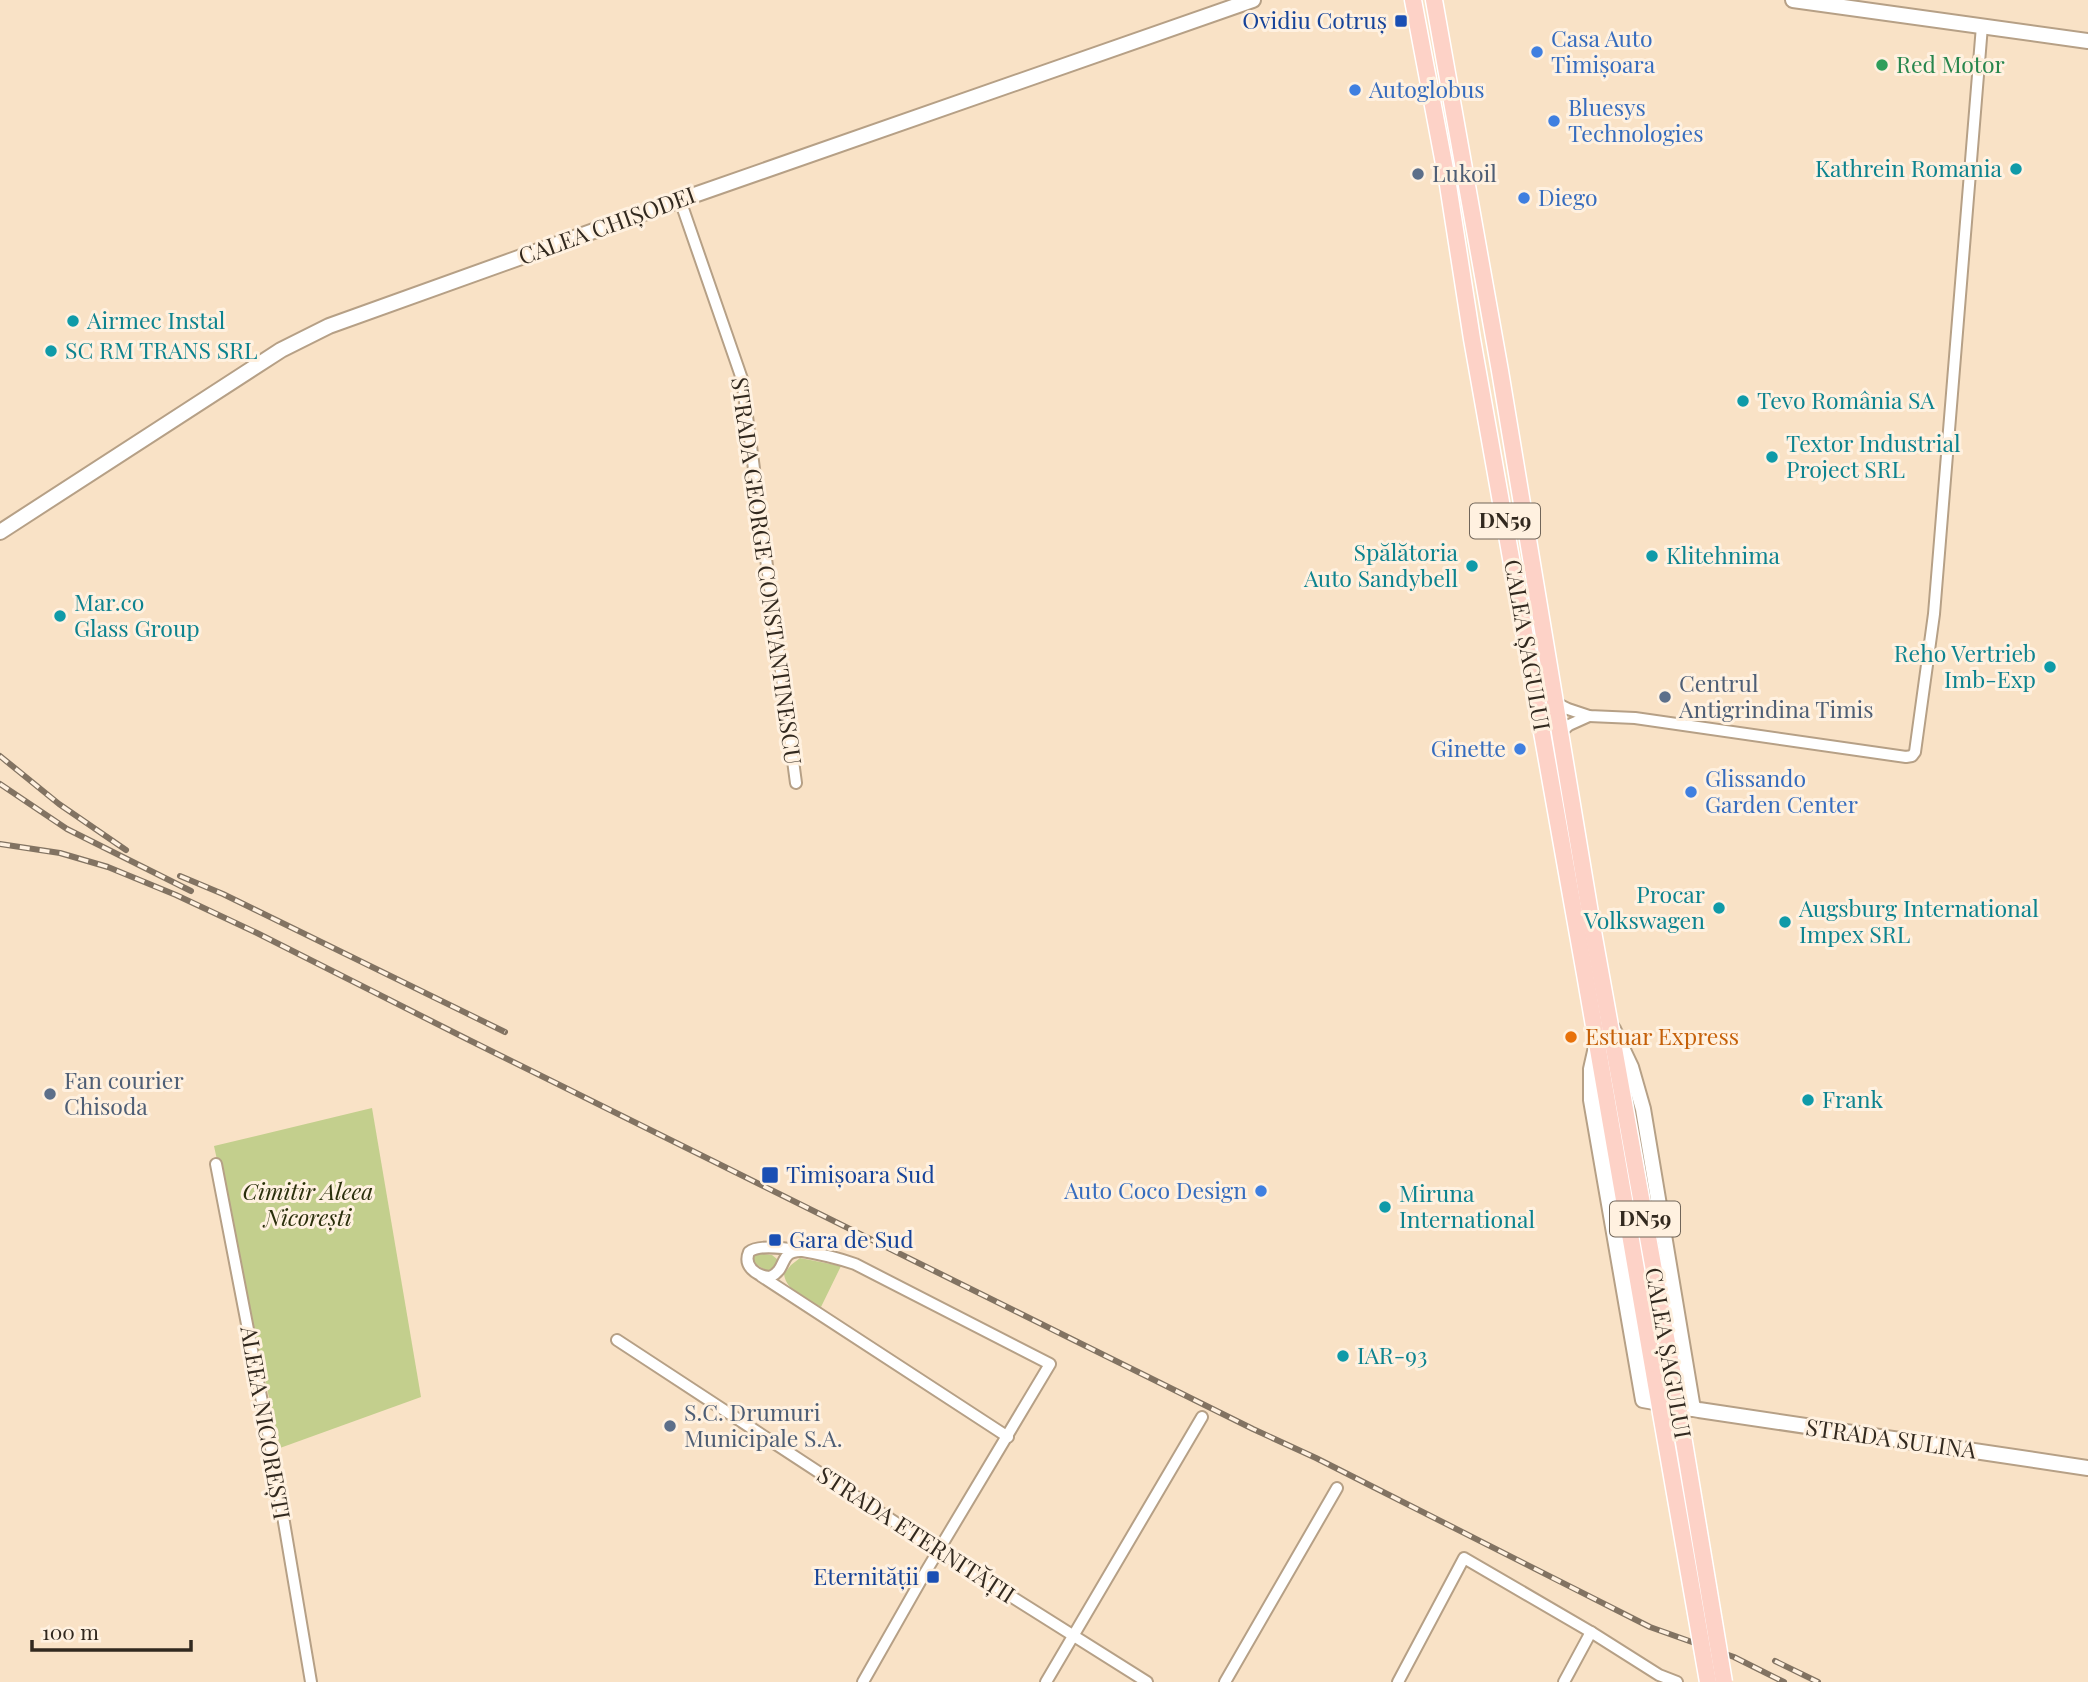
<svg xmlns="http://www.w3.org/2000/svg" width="2088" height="1682" font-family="'Playfair Display',serif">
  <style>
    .green { fill: #c3cf8d }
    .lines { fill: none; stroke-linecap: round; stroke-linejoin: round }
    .street-casing { stroke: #b6a086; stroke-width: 14 }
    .secondary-casing { stroke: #b6a086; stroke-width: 18 }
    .primary-casing { stroke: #fff; stroke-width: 19 }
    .street { stroke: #fff; stroke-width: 10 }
    .secondary { stroke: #fff; stroke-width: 14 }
    .primary { stroke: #fdd2c7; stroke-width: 16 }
    .rail-casing { stroke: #827362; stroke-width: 6 }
    .rail { stroke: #fff1e0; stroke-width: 3.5; stroke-dasharray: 10; stroke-linecap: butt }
    .primary-bridge-casing { stroke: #fff; stroke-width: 19; stroke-linecap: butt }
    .primary-bridge { stroke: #fdd2c7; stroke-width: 16 }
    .transit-dot { fill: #1a4fb4; stroke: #fff1e0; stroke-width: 2.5 }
    .shop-dot { fill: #3f7fe0; stroke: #fff1e0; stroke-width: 2.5 }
    .leisure-dot { fill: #2e9e5b; stroke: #fff1e0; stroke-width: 2.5 }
    .culture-dot { fill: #0f9aa8; stroke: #fff1e0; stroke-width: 2.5 }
    .service-dot { fill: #5c6f8a; stroke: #fff1e0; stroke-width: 2.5 }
    .food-dot { fill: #e8710a; stroke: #fff1e0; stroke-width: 2.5 }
    .labels { text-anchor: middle; stroke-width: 6; stroke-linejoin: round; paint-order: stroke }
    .shield { fill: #fff1e0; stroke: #706559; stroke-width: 2 }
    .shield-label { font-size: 21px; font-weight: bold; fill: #32291f }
    .transit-label { font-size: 23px; fill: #164399; stroke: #fff1e0; text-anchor: end }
    .shop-label { font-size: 23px; fill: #366cbe; stroke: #fff1e0; text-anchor: start }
    .leisure-label { font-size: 23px; fill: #27864d; stroke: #fff1e0; text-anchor: start }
    .culture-label { font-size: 23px; fill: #0d838f; stroke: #fff1e0; text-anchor: start }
    .service-label { font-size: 23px; fill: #4e5e75; stroke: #fff1e0; text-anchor: start }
    .street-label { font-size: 23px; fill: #32291f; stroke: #fff1e0 }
    .food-label { font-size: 23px; fill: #c56008; stroke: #fff1e0; text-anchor: start }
    .park-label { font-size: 23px; font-style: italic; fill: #2a2f0b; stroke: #fff1e0 }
  </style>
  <rect width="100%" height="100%" fill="#f9e2c6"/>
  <g class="green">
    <path d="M 372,1108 L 421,1397 L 280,1448 L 214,1146 Z"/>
    <path d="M 756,1253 L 772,1255 L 777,1259 L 777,1267 L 767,1271 L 754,1263 L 752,1257 Z"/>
    <path d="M 800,1258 L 841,1266 L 821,1307 C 807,1299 786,1291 784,1274 L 791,1265 Z"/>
  </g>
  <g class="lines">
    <defs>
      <g id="street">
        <path d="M 680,200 L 742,379 L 796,783"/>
        <path d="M 1554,702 L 1568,709 L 1589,716 L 1635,718 L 1906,757 L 1912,756 L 1915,752 L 1934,614 L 1982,26"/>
        <path d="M 1560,733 L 1569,725 L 1589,716"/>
        <path d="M 216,1164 L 275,1469 L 311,1682"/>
        <path d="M 800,1251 C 778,1252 788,1269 770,1277 C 756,1276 743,1266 749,1252 C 764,1239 835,1257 855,1264 L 1050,1364 L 925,1573 L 863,1682"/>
        <path d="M 761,1276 L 1008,1437"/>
        <path d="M 617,1340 L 939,1551 L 1147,1682"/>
        <path d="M 1046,1682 L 1202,1417"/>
        <path d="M 1225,1682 L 1337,1488"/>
        <path d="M 1398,1682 L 1464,1558 L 1591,1632 L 1659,1675 L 1677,1682"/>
        <path d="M 1564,1682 L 1591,1632"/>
      </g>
      <g id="secondary">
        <path d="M 1793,0 L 2088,41"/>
        <path d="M 0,532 L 281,350 L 329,326 L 680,200 L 1253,0"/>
        <path d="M 1613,1029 L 1631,1067 L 1643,1109 L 1693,1409"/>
        <path d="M 1596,1047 L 1591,1069 L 1591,1100 L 1643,1400 L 1699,1410 L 2088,1468"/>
      </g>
      <g id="primary">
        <path d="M 1413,0 L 1448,185 L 1472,339 L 1585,974 L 1655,1379"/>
        <path d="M 1434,0 L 1500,371 L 1594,937 L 1673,1376"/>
      </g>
    </defs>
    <use href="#street" class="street-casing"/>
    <use href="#secondary" class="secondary-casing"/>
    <use href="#primary" class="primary-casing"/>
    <use href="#street" class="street"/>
    <use href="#secondary" class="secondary"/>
    <use href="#primary" class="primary"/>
    <defs>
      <g id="rail">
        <path d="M 0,756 L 59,804 L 126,850"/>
        <path d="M 0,784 L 67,829 L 191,891"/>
        <path d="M 0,844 L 60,853 L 108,867 L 176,895 L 257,933 L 467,1039 L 1253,1429 L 1316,1458 L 1650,1627 L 1734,1657 L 1784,1682"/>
        <path d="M 180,876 L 223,894 L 505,1032"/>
        <path d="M 1775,1661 L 1818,1682"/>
      </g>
    </defs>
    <use href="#rail" class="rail-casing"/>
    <use href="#rail" class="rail"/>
    <defs>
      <g id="primary-bridge">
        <path d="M 1673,1376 L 1724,1682"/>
        <path d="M 1655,1379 L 1708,1682"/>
      </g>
    </defs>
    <use href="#primary-bridge" class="primary-bridge-casing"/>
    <use href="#primary-bridge" class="primary-bridge"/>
  </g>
  <g class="transit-dot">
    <rect x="1394" y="14" width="14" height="14" rx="3.5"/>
    <rect x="761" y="1166" width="18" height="18" rx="3.5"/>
    <rect x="768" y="1233" width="14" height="14" rx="3.5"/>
    <rect x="926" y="1570" width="14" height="14" rx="3.5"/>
  </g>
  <g class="shop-dot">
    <circle cx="1537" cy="52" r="7"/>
    <circle cx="1355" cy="90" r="7"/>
    <circle cx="1554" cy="121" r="7"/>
    <circle cx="1524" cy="198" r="7"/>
    <circle cx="1520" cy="749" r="7"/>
    <circle cx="1691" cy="792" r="7"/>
    <circle cx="1261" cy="1191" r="7"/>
  </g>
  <circle class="leisure-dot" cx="1882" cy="65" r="7"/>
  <g class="culture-dot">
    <circle cx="2016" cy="169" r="7"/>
    <circle cx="73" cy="321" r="7"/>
    <circle cx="51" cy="351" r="7"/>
    <circle cx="1743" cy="401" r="7"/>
    <circle cx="1772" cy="457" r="7"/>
    <circle cx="1652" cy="556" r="7"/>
    <circle cx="1472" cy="566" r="7"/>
    <circle cx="60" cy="616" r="7"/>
    <circle cx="2050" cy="667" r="7"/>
    <circle cx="1719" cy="908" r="7"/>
    <circle cx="1785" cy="922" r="7"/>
    <circle cx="1808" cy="1100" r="7"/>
    <circle cx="1385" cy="1207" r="7"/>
    <circle cx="1343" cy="1356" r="7"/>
  </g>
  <g class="service-dot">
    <circle cx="1418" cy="174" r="7"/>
    <circle cx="1665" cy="697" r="7"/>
    <circle cx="50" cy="1094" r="7"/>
    <circle cx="670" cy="1426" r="7"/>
  </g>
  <circle class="food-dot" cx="1571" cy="1037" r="7"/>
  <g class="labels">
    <g class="shield">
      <rect x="1470" y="503.5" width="70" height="35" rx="5"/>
      <rect x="1610" y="1201.5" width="70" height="35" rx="5"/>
    </g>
    <g class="shield-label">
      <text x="1505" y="528">DN59</text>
      <text x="1645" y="1226">DN59</text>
    </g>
    <g class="transit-label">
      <text x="1387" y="29">Ovidiu Cotruș</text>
      <text x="786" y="1183" text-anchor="start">Timișoara Sud</text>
      <text x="789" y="1248" text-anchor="start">Gara de Sud</text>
      <text x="919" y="1585">Eternității</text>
    </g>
    <g class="shop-label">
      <text x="1551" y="47">Casa Auto<tspan x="1551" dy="26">Timișoara</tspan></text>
      <text x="1369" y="98">Autoglobus</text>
      <text x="1568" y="116">Bluesys<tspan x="1568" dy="26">Technologies</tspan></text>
      <text x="1538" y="206">Diego</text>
      <text x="1506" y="757" text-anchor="end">Ginette</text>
      <text x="1705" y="787">Glissando<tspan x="1705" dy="26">Garden Center</tspan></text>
      <text x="1247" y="1199" text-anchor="end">Auto Coco Design</text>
    </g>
    <g class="leisure-label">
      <text x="1896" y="73">Red Motor</text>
    </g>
    <g class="culture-label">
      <text x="2002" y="177" text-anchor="end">Kathrein Romania</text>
      <text x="87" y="329">Airmec Instal</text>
      <text x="65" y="359">SC RM TRANS SRL</text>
      <text x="1757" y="409">Tevo România SA</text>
      <text x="1786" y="452">Textor Industrial<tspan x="1786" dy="26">Project SRL</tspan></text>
      <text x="1458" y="561" text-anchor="end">Spălătoria<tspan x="1458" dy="26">Auto Sandybell</tspan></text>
      <text x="1666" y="564">Klitehnima</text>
      <text x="74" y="611">Mar.co<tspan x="74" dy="26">Glass Group</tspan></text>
      <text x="2036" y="662" text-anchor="end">Reho Vertrieb<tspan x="2036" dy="26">Imb-Exp</tspan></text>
      <text x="1705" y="903" text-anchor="end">Procar<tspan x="1705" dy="26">Volkswagen</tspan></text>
      <text x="1799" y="917">Augsburg International<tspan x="1799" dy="26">Impex SRL</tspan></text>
      <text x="1822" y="1108">Frank</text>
      <text x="1399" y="1202">Miruna<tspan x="1399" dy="26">International</tspan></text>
      <text x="1357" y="1364">IAR-93</text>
    </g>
    <g class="service-label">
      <text x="1432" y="182">Lukoil</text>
      <text x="1679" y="692">Centrul<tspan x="1679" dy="26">Antigrindina Timis</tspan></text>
      <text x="64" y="1089">Fan courier<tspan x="64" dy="26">Chisoda</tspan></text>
      <text x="684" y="1421">S.C. Drumuri<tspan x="684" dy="26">Municipale S.A.</tspan></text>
    </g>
    <g class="street-label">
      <text transform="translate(607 226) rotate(-20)" y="8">CALEA CHIȘODEI</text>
      <text transform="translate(766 571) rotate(82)" y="8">STRADA GEORGE CONSTANTINESCU</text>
      <text transform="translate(1527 645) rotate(80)" y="8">CALEA ȘAGULUI</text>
      <text transform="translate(1668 1353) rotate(80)" y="8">CALEA ȘAGULUI</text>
      <text transform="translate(265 1423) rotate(80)" y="8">ALEEA NICOREȘTI</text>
      <text transform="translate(1891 1439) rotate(8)" y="8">STRADA SULINA</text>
      <text transform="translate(916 1535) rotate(33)" y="8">STRADA ETERNITĂȚII</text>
    </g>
    <g class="food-label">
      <text x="1585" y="1045">Estuar Express</text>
    </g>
    <g class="park-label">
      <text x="308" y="1200">Cimitir Aleea<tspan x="308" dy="26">Nicorești</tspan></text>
    </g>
  </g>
  <path d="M32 1640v10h159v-10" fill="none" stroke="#32291f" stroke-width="3.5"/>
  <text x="42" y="1640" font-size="21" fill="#32291f" stroke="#fff1e0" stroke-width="5" paint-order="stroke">100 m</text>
</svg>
